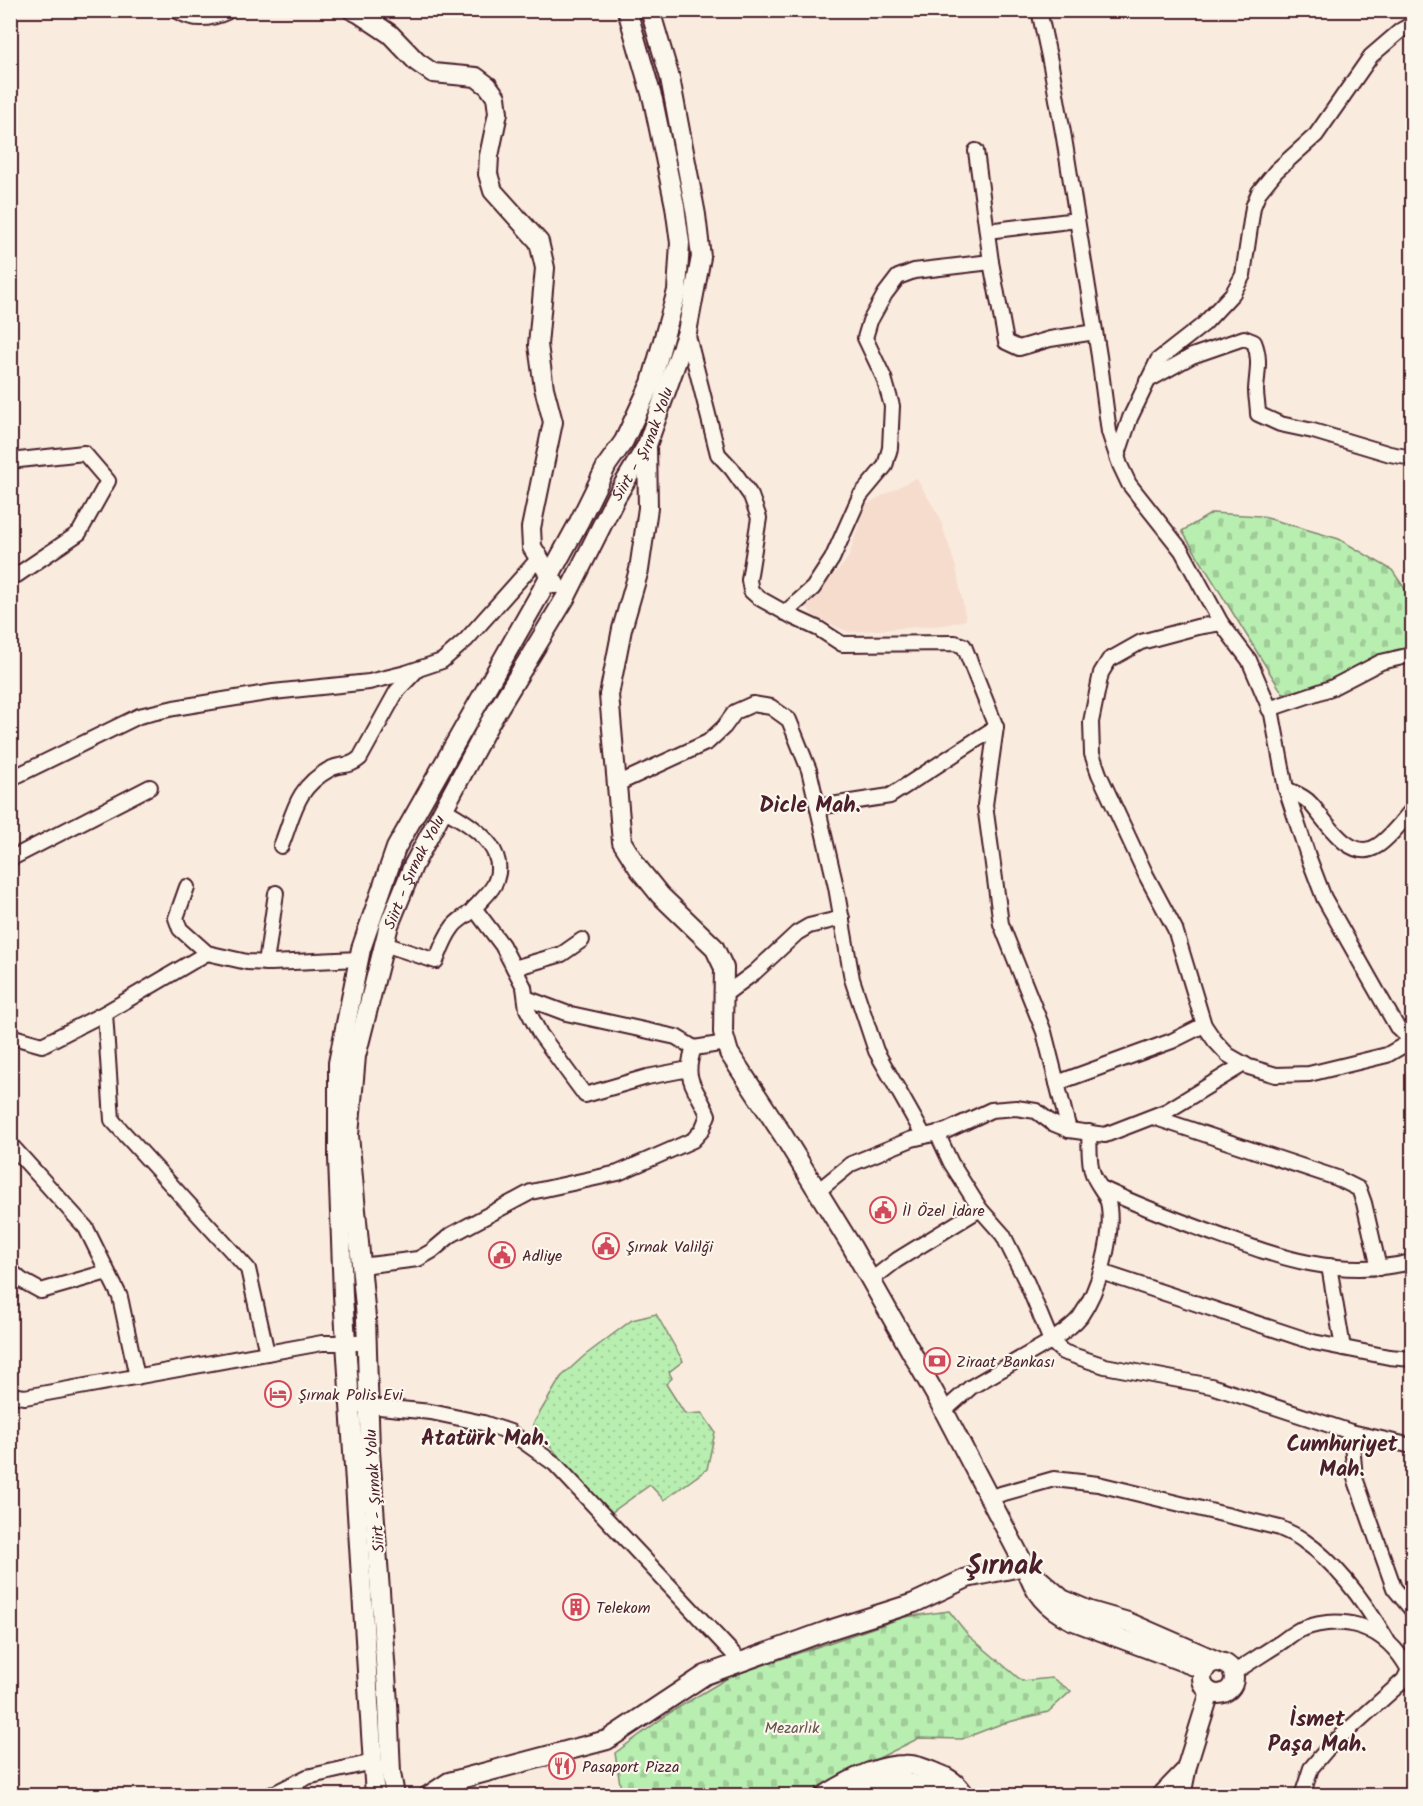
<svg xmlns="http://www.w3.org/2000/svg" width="1423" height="1806" font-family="Kalam,sans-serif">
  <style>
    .built { fill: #f6dccd }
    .cemetery { fill: url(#cemetery-stones); stroke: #81876e; stroke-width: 1.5 }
    .park { fill: url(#park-dots); stroke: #81876e; stroke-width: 1.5 }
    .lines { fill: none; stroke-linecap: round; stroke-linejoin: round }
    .minor-casing { stroke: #4a1f2b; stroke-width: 18 }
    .tertiary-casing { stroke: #4a1f2b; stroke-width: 22 }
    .minor { stroke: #fbf7ec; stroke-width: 14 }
    .tertiary { stroke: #fbf7ec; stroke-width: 18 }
    .labels { text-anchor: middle; stroke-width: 4.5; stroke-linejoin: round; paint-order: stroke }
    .street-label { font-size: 16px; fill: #4a1f2b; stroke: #fbf7ec }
    .poi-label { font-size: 16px; fill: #4a1f2b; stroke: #fbf7ec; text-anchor: start }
    .park-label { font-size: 16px; fill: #66534c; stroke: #fbf7ec }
    .district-label { font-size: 22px; font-weight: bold; fill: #4a1f2b; stroke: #fbf7ec }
    .town-label { font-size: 28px; font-weight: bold; fill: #4a1f2b; stroke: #fbf7ec }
  </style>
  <defs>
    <pattern id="cemetery-stones" width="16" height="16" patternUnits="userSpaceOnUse" patternTransform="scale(1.5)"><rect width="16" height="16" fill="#b8efb1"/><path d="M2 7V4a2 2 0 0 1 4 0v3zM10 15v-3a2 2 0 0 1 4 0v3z" fill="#a0cc98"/></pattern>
    <pattern id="park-dots" width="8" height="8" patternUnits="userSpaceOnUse" patternTransform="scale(1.5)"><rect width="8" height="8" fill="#b8efb1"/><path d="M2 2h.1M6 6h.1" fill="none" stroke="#a0cc98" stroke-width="1.8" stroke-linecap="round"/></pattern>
  </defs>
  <rect width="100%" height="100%" fill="#f9ebde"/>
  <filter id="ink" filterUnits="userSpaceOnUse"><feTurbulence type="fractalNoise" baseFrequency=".0167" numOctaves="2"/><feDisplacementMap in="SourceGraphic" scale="12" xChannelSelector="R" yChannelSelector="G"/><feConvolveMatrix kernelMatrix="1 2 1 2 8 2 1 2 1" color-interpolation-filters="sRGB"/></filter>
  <g filter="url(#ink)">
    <path class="built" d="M 916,478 L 939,516 L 956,568 L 966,620 L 944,625 L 849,632 L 813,616 L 806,605 L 843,565 L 849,556 L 865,505 Z"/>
    <g class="cemetery">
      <path d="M 1212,513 L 1260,516 L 1339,539 L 1392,570 L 1412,599 L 1412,647 L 1395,650 L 1320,684 L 1283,694 L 1182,531 Z"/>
      <path d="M 949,1611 L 969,1636 L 1022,1681 L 1052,1678 L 1071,1691 L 1048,1712 L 1001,1724 L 962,1739 L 919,1738 L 833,1781 L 808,1795 L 619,1795 L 621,1790 L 615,1753 L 671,1712 L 731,1676 L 905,1617 Z"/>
    </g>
    <path class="park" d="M 656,1314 L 683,1361 L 669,1372 L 672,1378 L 666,1384 L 685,1414 L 702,1413 L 715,1432 L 707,1469 L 664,1500 L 650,1485 L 612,1512 L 587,1489 L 536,1430 L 533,1424 L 561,1377 L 584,1356 L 632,1320 Z"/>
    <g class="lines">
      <defs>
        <g id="minor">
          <path d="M 1039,10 L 1051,66 L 1064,138 L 1099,356 L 1109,432 L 1120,465 L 1129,484 L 1182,551 L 1221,623 L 1249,660 L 1272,714 L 1286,789 L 1308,856 L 1324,898 L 1397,1027 L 1412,1041"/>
          <path d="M 976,151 L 991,262 L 1006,342 L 1019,348 L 1050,339 L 1095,332"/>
          <path d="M 987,231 L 1077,220"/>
          <path d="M 687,332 L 718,454 L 732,469 L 751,496 L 759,518 L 749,580 L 751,591 L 759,598 L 793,617 L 819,629 L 842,644 L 955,643 L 964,646 L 996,727 L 985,805 L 1001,924 L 1044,1032 L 1069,1130"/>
          <path d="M 1147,381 L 1192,356 L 1244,338 L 1254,342 C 1261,359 1257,372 1256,390 C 1256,398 1258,406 1258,414 L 1280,424 L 1313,431 L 1390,454 L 1412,458"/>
          <path d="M 1117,457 L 1130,418 L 1158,360 L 1204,324 L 1233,293 L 1243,275 L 1253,207 L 1259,192 L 1276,171 L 1316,135 L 1371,56 L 1400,31 L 1412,24"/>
          <path d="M 10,461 L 84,453 L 108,481 L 79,533 L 17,575 L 10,577"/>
          <path d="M 785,613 L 813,588 L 832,559 L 860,496 L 885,466 L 890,448 L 892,406 L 884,378 L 865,338 L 870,321 L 885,294 L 898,277 L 914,271 L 991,262"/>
          <path d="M 1221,623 L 1197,627 L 1141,642 L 1109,660 L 1101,673 L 1091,722 L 1092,754 L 1099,774 L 1146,875 L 1175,929 L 1204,1025 L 1215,1041 L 1228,1055 L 1249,1067 L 1276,1075 L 1309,1074 L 1387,1055 L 1411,1041"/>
          <path d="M 1269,709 L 1331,688 L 1381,662 L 1407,656 L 1412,658"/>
          <path d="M 10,779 L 139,716 L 174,708 L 273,692 L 369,682 L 406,673 L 442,661 L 466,640 L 539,558"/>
          <path d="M 617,784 L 708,742 L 724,727 L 735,712 L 753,704 L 771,707 L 789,720 L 809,770 L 836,887 L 852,979 L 876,1051 L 924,1136"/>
          <path d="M 1286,789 C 1294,793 1304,796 1310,803 C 1325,819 1350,864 1377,846 C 1390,838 1401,822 1412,810"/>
          <path d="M 818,807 L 890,796 L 996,727"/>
          <path d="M 281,846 C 294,814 295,788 330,769 C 341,763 349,768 360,758 L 397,691 L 416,671"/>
          <path d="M 10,859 L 150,787"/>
          <path d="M 187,887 L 176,918 L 180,929 L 207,953 L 247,962 L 271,963 L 359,959"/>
          <path d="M 474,908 L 502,945 L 524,987 L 527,1009 L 540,1034 L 585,1095 L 647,1077 L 689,1069"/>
          <path d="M 384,944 L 436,961 C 440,951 445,937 452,928 C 457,920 467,916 473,910 C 479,902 489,894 494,885 C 512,849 469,823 443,809"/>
          <path d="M 266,963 L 276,893"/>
          <path d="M 514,968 L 562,954 L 582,940"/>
          <path d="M 724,995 L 755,972 L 797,933 L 809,926 L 842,918"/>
          <path d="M 526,998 L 566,1013 L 676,1037 L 694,1048"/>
          <path d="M 105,1013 L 112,1120 L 248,1269 L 267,1353"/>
          <path d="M 10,1036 L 42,1045 L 105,1013 L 207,953"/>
          <path d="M 1057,1083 L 1172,1041 L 1204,1025"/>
          <path d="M 1153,1117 L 1337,1178 L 1359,1189 L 1364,1203 L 1379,1268"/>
          <path d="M 1089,1132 C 1090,1145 1088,1162 1093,1174 C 1097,1186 1108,1194 1109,1207 C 1113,1240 1099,1290 1080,1317 C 1072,1327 1061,1334 1051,1341 L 1063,1352 L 1105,1366 L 1211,1386 L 1351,1432 L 1412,1446"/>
          <path d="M 937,1133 L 951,1163 L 980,1209 L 1003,1235 L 1027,1283 L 1051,1341 L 971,1387 L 944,1411"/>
          <path d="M 10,1144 L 86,1228 L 120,1297 L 137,1377"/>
          <path d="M 1101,1188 C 1137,1205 1174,1219 1212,1233 C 1281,1258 1338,1279 1412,1262"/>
          <path d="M 818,1191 L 851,1164 L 912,1139 L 946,1131 L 991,1110 L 1016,1108 L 1036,1111 L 1052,1123 L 1069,1130 L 1105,1135 L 1167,1111 L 1244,1064"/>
          <path d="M 361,1266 L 418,1259 L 432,1251 L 451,1235 L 531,1192 L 618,1173 L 673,1149 L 693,1140 L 702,1130 L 708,1115 C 696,1086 682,1081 694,1048 L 726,1043"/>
          <path d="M 1329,1266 L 1343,1348"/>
          <path d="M 10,1270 L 21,1280 L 41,1291 L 107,1272"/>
          <path d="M 1101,1272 L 1313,1342 L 1389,1357 L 1412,1359"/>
          <path d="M 870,1281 L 897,1260 L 980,1209"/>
          <path d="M 10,1395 L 25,1397 L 322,1343 L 367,1343"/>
          <path d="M 359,1405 L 431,1412 L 483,1423 L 510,1432 L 555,1464 L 741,1662"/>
          <path d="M 1351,1432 L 1355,1478 L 1394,1588 L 1412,1610"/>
          <path d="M 990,1497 L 1054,1479 L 1098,1484 L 1280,1528 C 1288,1532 1297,1535 1304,1541 C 1339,1565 1366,1604 1387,1640"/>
          <path d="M 1233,1673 C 1249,1663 1264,1653 1280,1643 C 1286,1639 1293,1633 1299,1630 C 1345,1612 1386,1627 1409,1670 L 1404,1680 L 1328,1748 L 1311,1768 L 1302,1796"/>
          <path d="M 269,1796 L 307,1777 L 373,1762"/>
          <path d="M 1158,1796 L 1187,1766"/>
        </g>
        <g id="tertiary">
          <path d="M 180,10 C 195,19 211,17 226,10"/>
          <path d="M 352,10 L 360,14 L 390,34 L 417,62 L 433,73 L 476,77 L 488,86 L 496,97 L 498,113 L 489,156 L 488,174 L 493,191 L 539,242 L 545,268 L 538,345 L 544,388 L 553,422 L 531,528 L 532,547 L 555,584"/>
          <path d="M 647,445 L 648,508 L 639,570 L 622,629 L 609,695 L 622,842 L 639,869 L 660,895 L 714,947 L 724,968 L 723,1032 L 729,1053 L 783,1135 L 852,1247 L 935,1394 L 1025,1566 C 1034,1593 1045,1607 1071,1620 L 1205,1670"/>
          <path d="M 1030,1571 L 1062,1599 L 1090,1611 L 1128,1622 L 1222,1663"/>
          <circle cx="1218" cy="1678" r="16"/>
          <path d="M 375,1796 L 343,1295 L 338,1158 L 338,1063 L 361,949 L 396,848 L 537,599 L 579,522 L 607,465 L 624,441 L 651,383 L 677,291 L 680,243 L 675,206 L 653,100 L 627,10"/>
          <path id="s1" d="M 395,1796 L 391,1773 L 388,1703 L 370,1451 L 366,1318 L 349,1135 L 356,1056 L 389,925 L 413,866 L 489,724 L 566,597 L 616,497 L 647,445 L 687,332 L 701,257 L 696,215 L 670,78 L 650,10"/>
          <path d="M 428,1796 L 449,1782 L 607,1740 L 705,1675 L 829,1630 L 914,1603 L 967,1578 L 1025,1566"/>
          <path d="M 824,1796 C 847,1781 877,1765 904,1765 C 915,1764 926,1769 936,1773 C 948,1777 959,1784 965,1796"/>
          <path d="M 854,1796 C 882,1784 894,1778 924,1786 C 932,1789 939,1790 946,1796"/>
          <path d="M 1181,1796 L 1187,1766 L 1210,1692"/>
        </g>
      </defs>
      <use href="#minor" class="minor-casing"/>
      <use href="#tertiary" class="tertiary-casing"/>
      <use href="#minor" class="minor"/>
      <use href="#tertiary" class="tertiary"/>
    </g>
  </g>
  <defs>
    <symbol id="civic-ring" viewBox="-11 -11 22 22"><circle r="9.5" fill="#fbf7ec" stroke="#d1495b" stroke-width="1.5"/><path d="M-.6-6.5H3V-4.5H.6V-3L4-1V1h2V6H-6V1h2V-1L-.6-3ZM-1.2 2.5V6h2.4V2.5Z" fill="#d1495b"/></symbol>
    <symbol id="bank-ring" viewBox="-11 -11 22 22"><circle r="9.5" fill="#fbf7ec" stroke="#d1495b" stroke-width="1.5"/><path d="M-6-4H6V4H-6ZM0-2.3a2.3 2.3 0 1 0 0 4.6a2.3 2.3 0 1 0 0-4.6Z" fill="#d1495b"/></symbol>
    <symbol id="hotel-ring" viewBox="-11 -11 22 22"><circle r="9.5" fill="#fbf7ec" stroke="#d1495b" stroke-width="1.5"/><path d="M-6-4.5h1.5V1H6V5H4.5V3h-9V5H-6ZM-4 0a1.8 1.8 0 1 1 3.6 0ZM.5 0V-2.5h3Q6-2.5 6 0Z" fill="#d1495b"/></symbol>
    <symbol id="building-ring" viewBox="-11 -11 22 22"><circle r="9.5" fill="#fbf7ec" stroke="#d1495b" stroke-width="1.5"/><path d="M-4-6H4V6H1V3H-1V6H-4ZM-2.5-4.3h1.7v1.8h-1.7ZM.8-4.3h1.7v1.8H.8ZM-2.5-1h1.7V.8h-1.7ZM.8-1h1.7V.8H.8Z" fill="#d1495b"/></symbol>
    <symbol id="restaurant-ring" viewBox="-11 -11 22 22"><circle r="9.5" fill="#fbf7ec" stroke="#d1495b" stroke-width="1.5"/><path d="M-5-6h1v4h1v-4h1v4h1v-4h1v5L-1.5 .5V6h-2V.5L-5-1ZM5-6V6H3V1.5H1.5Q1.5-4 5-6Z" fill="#d1495b"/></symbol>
  </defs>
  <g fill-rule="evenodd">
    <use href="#civic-ring" x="868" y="1195" width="30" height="30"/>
    <use href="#civic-ring" x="591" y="1231" width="30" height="30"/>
    <use href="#civic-ring" x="487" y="1240" width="30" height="30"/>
    <use href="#bank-ring" x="922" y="1346" width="30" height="30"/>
    <use href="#hotel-ring" x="263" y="1379" width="30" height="30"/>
    <use href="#building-ring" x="561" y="1592" width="30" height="30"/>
    <use href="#restaurant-ring" x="547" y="1751" width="30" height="30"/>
  </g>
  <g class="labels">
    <g class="street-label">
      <text dy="6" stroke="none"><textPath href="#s1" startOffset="1422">Siirt - Şırnak Yolu</textPath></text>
      <text dy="6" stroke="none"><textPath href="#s1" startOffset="936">Siirt - Şırnak Yolu</textPath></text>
      <text transform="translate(374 1491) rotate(-94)" y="6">Siirt - Şırnak Yolu</text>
    </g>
    <g class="poi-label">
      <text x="902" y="1216">İl Özel İdare</text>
      <text x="626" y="1252">Şırnak Valilği</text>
      <text x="522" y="1261">Adliye</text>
      <text x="956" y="1367">Ziraat Bankası</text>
      <text x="298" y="1400">Şırnak Polis Evi</text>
      <text x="596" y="1613">Telekom</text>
      <text x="582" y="1772">Pasaport Pizza</text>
    </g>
    <g class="park-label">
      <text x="792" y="1733">Mezarlık</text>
    </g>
    <g class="district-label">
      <text x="810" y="812">Dicle Mah.</text>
      <text x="485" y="1445">Atatürk Mah.</text>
      <text x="1342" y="1451">Cumhuriyet<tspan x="1342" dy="25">Mah.</tspan></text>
      <text x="1317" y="1726">İsmet<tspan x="1317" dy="25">Paşa Mah.</tspan></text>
    </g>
    <g class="town-label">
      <text x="1004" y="1574">Şırnak</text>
    </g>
  </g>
  <rect width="1423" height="1806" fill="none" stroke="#fbf7ec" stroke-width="36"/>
  <rect x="18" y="18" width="1387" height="1770" fill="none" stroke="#4a1f2b" stroke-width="2" filter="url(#ink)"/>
</svg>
